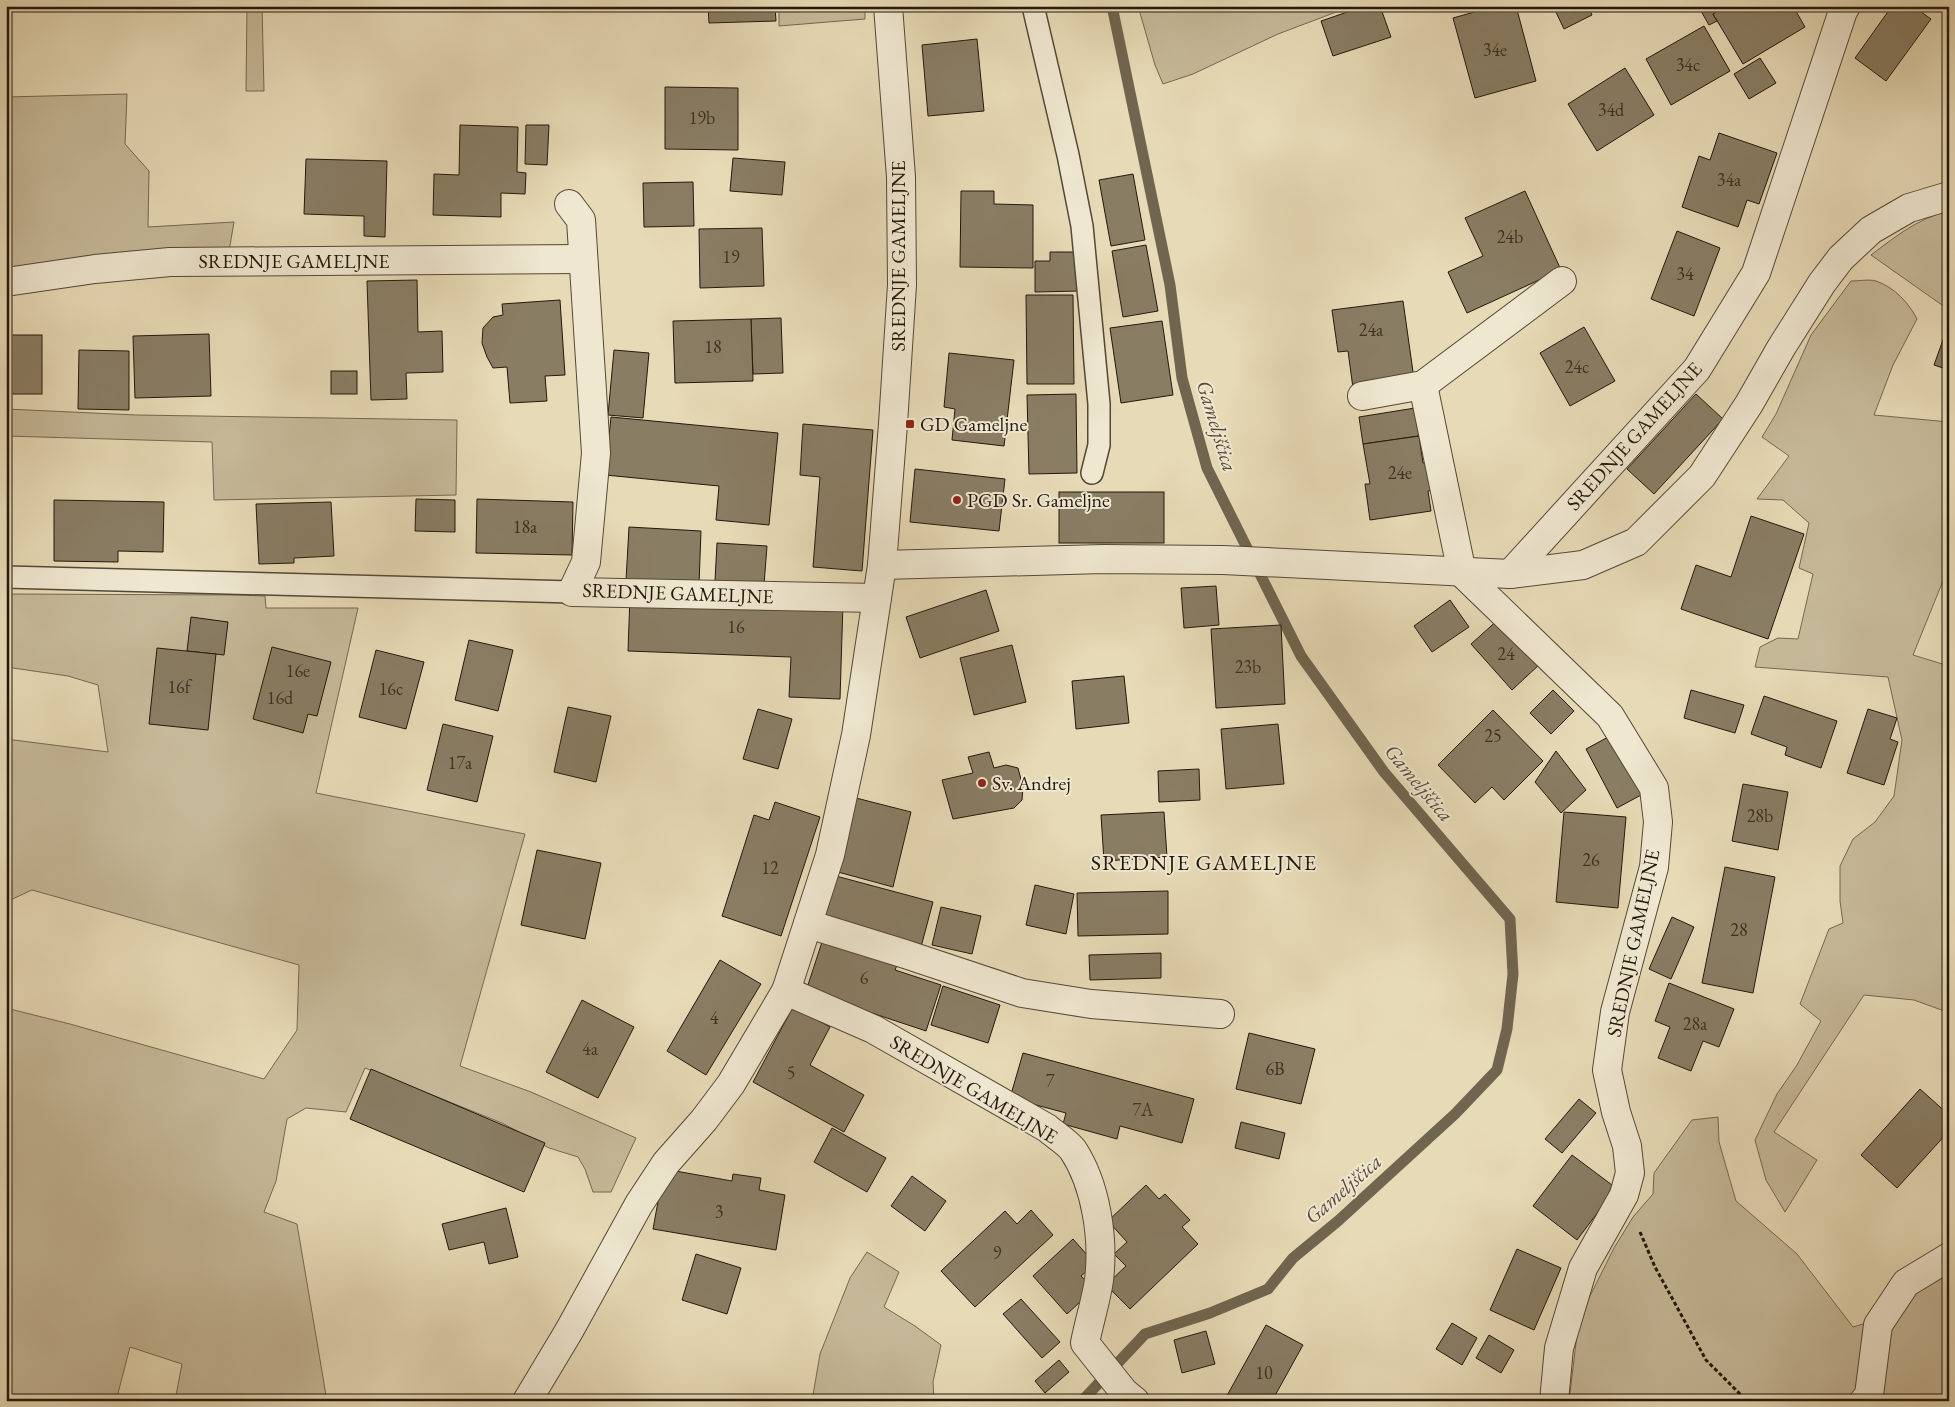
<svg xmlns="http://www.w3.org/2000/svg" width="1955" height="1407" font-family="'EB Garamond',serif">
  <style>
    .green { fill: #c6b999; stroke: #746852 }
    .lines { fill: none; stroke-linecap: round; stroke-linejoin: round }
    .stream { stroke: #70654f; stroke-width: 11 }
    .building { fill: #897d64; stroke: #23180c }
    .service-casing { stroke: #544836; stroke-width: 24 }
    .minor-casing { stroke: #544836; stroke-width: 30 }
    .tertiary-casing { stroke: #544836; stroke-width: 30 }
    .path { stroke: #23180c; stroke-width: 3; stroke-dasharray: 4 2.5; stroke-linecap: butt }
    .service { stroke: #efe7d0; stroke-width: 21 }
    .minor { stroke: #efe7d0; stroke-width: 28 }
    .tertiary { stroke: #efe7d0; stroke-width: 28 }
    .poi-dot { fill: #8f2418; stroke: #efe7d0; stroke-width: 2 }
    .labels { text-anchor: middle; stroke-width: 4; stroke-linejoin: round; paint-order: stroke }
    .number-label { font-size: 18px; fill: #3c3122 }
    .street-label { font-size: 20px; fill: #23180c; stroke: #efe7d0 }
    .poi-label { font-size: 20px; fill: #23180c; stroke: #efe7d0; text-anchor: start }
    .water-label { font-size: 21px; font-style: italic; fill: #574b39; stroke: #efe7d0 }
    .quarter-label { font-size: 22px; letter-spacing: 1px; fill: #23180c; stroke: #efe7d0 }
  </style>
  <rect width="100%" height="100%" fill="#e7dab6"/>
  <filter id="stains"><feTurbulence type="fractalNoise" baseFrequency=".004" numOctaves="4"/><feColorMatrix values="0 0 0 0 .2 0 0 0 0 .09 0 0 0 0 .02 0 0 0 .5 -.17"/></filter>
  <radialGradient id="worn" r=".72"><stop offset=".6" stop-color="#630" stop-opacity="0"/><stop offset="1" stop-color="#630" stop-opacity=".3"/></radialGradient>
  <g class="green">
    <path d="M 247,6 L 262,6 L 264,91 L 246,91 Z"/>
    <path d="M 779,6 L 865,6 L 865,19 L 779,26 Z"/>
    <path d="M 1138,6 L 1352,6 L 1278,34 L 1193,74 L 1163,84 L 1155,65 Z"/>
    <path d="M 127,94 L 125,144 L 149,171 L 148,227 L 234,222 L 228,257 L 6,269 L 6,97 Z"/>
    <path d="M 1949,211 L 1949,310 L 1871,255 C 1895,237 1918,218 1949,211 Z"/>
    <path d="M 1851,281 C 1859,281 1869,279 1876,281 C 1894,287 1909,303 1917,319 L 1893,365 L 1874,415 L 1949,422 L 1949,566 L 1913,655 L 1949,666 L 1949,1009 L 1947,1012 L 1914,1000 L 1864,995 L 1774,1132 L 1817,1160 L 1785,1212 L 1766,1180 L 1755,1140 L 1777,1094 L 1797,1065 L 1821,1021 L 1800,1004 L 1829,929 L 1843,923 L 1840,901 L 1840,866 L 1853,839 L 1875,822 L 1894,796 L 1902,740 L 1888,677 L 1755,667 L 1760,647 L 1778,638 L 1798,639 L 1813,574 L 1799,568 L 1809,523 L 1783,500 L 1757,499 L 1789,456 L 1762,437 L 1776,414 L 1811,335 Z"/>
    <path d="M 6,409 L 136,415 L 457,420 L 456,495 L 214,500 L 212,442 L 6,436 Z"/>
    <path d="M 6,594 L 238,595 L 265,596 L 266,608 L 358,608 L 316,793 L 525,834 L 460,1066 L 531,1092 L 636,1138 L 611,1192 L 593,1192 L 585,1169 L 578,1157 L 549,1148 L 502,1123 L 365,1068 L 346,1112 L 306,1108 L 287,1119 L 276,1181 L 264,1212 L 297,1224 L 327,1401 L 175,1401 L 182,1364 L 130,1347 L 116,1401 L 6,1401 L 6,1008 L 70,1024 L 264,1079 L 297,1030 L 299,965 L 32,890 L 6,902 L 6,739 L 108,752 L 98,685 L 68,676 L 6,667 Z"/>
    <path d="M 1718,1117 L 1719,1142 L 1736,1201 L 1797,1254 L 1853,1327 L 1886,1317 L 1898,1299 L 1949,1271 L 1949,1401 L 1569,1401 L 1579,1318 L 1614,1248 L 1633,1217 L 1653,1194 L 1654,1173 L 1692,1120 Z"/>
    <path d="M 867,1252 L 899,1272 L 884,1307 L 915,1326 L 941,1345 L 933,1382 L 934,1401 L 812,1401 L 820,1354 L 850,1278 Z"/>
  </g>
  <g class="lines">
    <path class="stream" d="M 1082,1401 L 1145,1334 L 1210,1313 L 1268,1289 L 1293,1258 L 1338,1221 L 1455,1114 L 1497,1070 L 1507,1029 L 1513,974 L 1510,919 L 1384,772 L 1301,656 L 1207,468 L 1182,378 L 1170,285 L 1112,6"/>
  </g>
  <g class="building">
    <path d="M 708,6 L 775,6 L 776,21 L 709,23 Z"/>
    <path d="M 1365,6 L 1380,6 L 1391,37 L 1333,56 L 1321,21 Z"/>
    <path d="M 1496,6 L 1516,6 L 1536,81 L 1475,98 L 1453,18 Z"/>
    <path d="M 1553,6 L 1588,6 L 1592,15 L 1564,29 Z"/>
    <path d="M 1698,6 L 1726,6 L 1713,14 L 1717,21 L 1709,25 Z"/>
    <path d="M 1726,6 L 1793,6 L 1805,27 L 1743,64 L 1713,14 Z"/>
    <path d="M 1892,6 L 1913,6 L 1931,19 L 1886,81 L 1855,58 Z"/>
    <path d="M 1704,26 L 1730,71 L 1671,105 L 1646,59 Z"/>
    <path d="M 977,39 L 984,111 L 928,116 L 922,45 Z"/>
    <path d="M 1760,58 L 1776,83 L 1749,99 L 1734,74 Z"/>
    <path d="M 1625,68 L 1654,115 L 1597,151 L 1568,104 Z"/>
    <path d="M 665,87 L 738,88 L 738,150 L 665,149 Z"/>
    <path d="M 460,125 L 518,127 L 517,172 L 526,173 L 525,194 L 501,193 L 501,217 L 433,215 L 434,174 L 459,175 Z"/>
    <path d="M 526,125 L 549,125 L 547,165 L 525,164 Z"/>
    <path d="M 1719,133 L 1777,153 L 1759,204 L 1747,200 L 1738,227 L 1682,207 L 1699,156 L 1710,160 Z"/>
    <path d="M 733,158 L 785,162 L 782,195 L 730,191 Z"/>
    <path d="M 306,159 L 387,161 L 385,237 L 364,236 L 364,216 L 304,214 Z"/>
    <path d="M 1133,174 L 1145,240 L 1111,246 L 1099,180 Z"/>
    <path d="M 693,182 L 694,226 L 644,227 L 643,183 Z"/>
    <path d="M 961,191 L 994,191 L 994,204 L 1033,205 L 1033,268 L 960,267 Z"/>
    <path d="M 1525,191 L 1561,270 L 1467,313 L 1448,272 L 1483,256 L 1465,218 Z"/>
    <path d="M 762,228 L 764,286 L 700,288 L 699,229 Z"/>
    <path d="M 1677,231 L 1720,248 L 1694,316 L 1651,299 Z"/>
    <path d="M 1146,245 L 1158,311 L 1123,317 L 1112,251 Z"/>
    <path d="M 1050,252 L 1078,252 L 1079,291 L 1035,292 L 1035,261 L 1050,261 Z"/>
    <path d="M 417,280 L 418,332 L 442,331 L 443,372 L 406,373 L 407,399 L 371,400 L 367,281 Z"/>
    <path d="M 1026,295 L 1073,295 L 1074,384 L 1027,384 Z"/>
    <path d="M 560,300 L 565,375 L 545,376 L 547,401 L 510,403 L 507,367 L 493,368 L 487,357 L 482,343 L 483,328 L 493,317 L 503,315 L 502,304 Z"/>
    <path d="M 1403,301 L 1414,379 L 1353,388 L 1348,351 L 1338,352 L 1332,310 Z"/>
    <path d="M 781,318 L 783,373 L 753,374 L 751,319 Z"/>
    <path d="M 751,319 L 753,381 L 675,383 L 673,321 Z"/>
    <path d="M 1162,321 L 1173,395 L 1121,403 L 1110,328 Z"/>
    <path d="M 1949,323 L 1949,370 L 1934,365 Z"/>
    <path d="M 1584,327 L 1615,381 L 1570,406 L 1540,353 Z"/>
    <path d="M 209,334 L 211,396 L 135,398 L 133,336 Z"/>
    <rect x="6" y="335" width="36" height="59"/>
    <path d="M 79,350 L 129,351 L 129,410 L 78,409 Z"/>
    <path d="M 614,350 L 649,353 L 643,418 L 608,415 Z"/>
    <path d="M 949,353 L 1014,360 L 1004,446 L 952,440 L 955,409 L 944,407 Z"/>
    <rect x="331" y="371" width="26" height="23"/>
    <path d="M 1076,394 L 1077,473 L 1029,474 L 1027,395 Z"/>
    <path d="M 1696,394 L 1723,419 L 1654,494 L 1627,469 Z"/>
    <path d="M 1415,408 L 1419,436 L 1363,444 L 1359,417 Z"/>
    <path d="M 611,417 L 778,433 L 769,525 L 716,520 L 719,486 L 605,475 Z"/>
    <path d="M 803,424 L 873,430 L 862,571 L 813,567 L 820,477 L 800,475 Z"/>
    <path d="M 1419,436 L 1423,463 L 1429,462 L 1434,490 L 1428,491 L 1431,511 L 1370,520 L 1365,484 L 1370,484 L 1363,444 Z"/>
    <path d="M 915,469 L 1005,479 L 999,531 L 910,522 Z"/>
    <rect x="1059" y="492" width="105" height="51"/>
    <path d="M 416,499 L 455,500 L 455,532 L 415,531 Z"/>
    <path d="M 477,499 L 573,502 L 572,555 L 476,553 Z"/>
    <path d="M 54,500 L 164,502 L 163,552 L 118,551 L 118,562 L 54,561 Z"/>
    <path d="M 331,502 L 334,556 L 294,558 L 294,563 L 259,564 L 256,504 Z"/>
    <path d="M 1751,516 L 1804,534 L 1768,639 L 1681,609 L 1696,565 L 1731,577 Z"/>
    <path d="M 629,527 L 701,531 L 699,584 L 626,580 Z"/>
    <path d="M 717,543 L 767,546 L 764,585 L 715,581 Z"/>
    <path d="M 1216,586 L 1219,625 L 1184,628 L 1181,588 Z"/>
    <path d="M 986,590 L 999,631 L 920,658 L 906,617 Z"/>
    <path d="M 630,596 L 843,603 L 840,699 L 789,697 L 791,657 L 628,651 Z"/>
    <path d="M 1450,600 L 1469,627 L 1432,652 L 1414,626 Z"/>
    <path d="M 191,617 L 228,622 L 224,655 L 187,651 Z"/>
    <path d="M 1500,618 L 1540,664 L 1512,690 L 1471,644 Z"/>
    <path d="M 1281,625 L 1285,704 L 1216,708 L 1211,629 Z"/>
    <path d="M 469,640 L 513,650 L 498,711 L 455,700 Z"/>
    <path d="M 1012,645 L 1026,702 L 974,715 L 960,658 Z"/>
    <path d="M 272,647 L 331,662 L 317,716 L 308,714 L 303,733 L 253,719 Z"/>
    <path d="M 157,648 L 216,654 L 208,730 L 149,724 Z"/>
    <path d="M 376,650 L 424,662 L 406,729 L 359,717 Z"/>
    <path d="M 1124,676 L 1129,723 L 1076,729 L 1072,681 Z"/>
    <path d="M 1553,690 L 1574,711 L 1551,734 L 1530,713 Z"/>
    <path d="M 1691,690 L 1744,705 L 1735,733 L 1684,718 Z"/>
    <path d="M 1764,696 L 1837,721 L 1821,768 L 1785,755 L 1787,747 L 1751,734 Z"/>
    <path d="M 568,707 L 611,716 L 596,782 L 554,772 Z"/>
    <path d="M 758,709 L 792,719 L 778,769 L 743,759 Z"/>
    <path d="M 1868,709 L 1897,718 L 1890,739 L 1898,742 L 1884,785 L 1847,773 Z"/>
    <path d="M 1493,710 L 1543,761 L 1504,800 L 1492,787 L 1475,803 L 1438,765 Z"/>
    <path d="M 443,724 L 493,736 L 477,802 L 427,790 Z"/>
    <path d="M 1278,724 L 1284,784 L 1226,789 L 1221,729 Z"/>
    <path d="M 1612,735 L 1643,794 L 1617,808 L 1586,749 Z"/>
    <path d="M 1556,751 L 1586,790 L 1561,813 L 1535,782 Z"/>
    <path d="M 989,752 L 994,768 L 1006,765 L 1018,768 L 1023,787 L 1022,800 L 1014,808 L 953,819 L 942,780 L 973,773 L 968,757 Z"/>
    <path d="M 1199,769 L 1200,800 L 1159,802 L 1158,771 Z"/>
    <path d="M 1743,784 L 1788,792 L 1778,850 L 1732,841 Z"/>
    <path d="M 856,798 L 911,812 L 893,887 L 838,872 Z"/>
    <path d="M 775,802 L 820,817 L 781,936 L 722,916 L 754,815 L 769,820 Z"/>
    <path d="M 1164,812 L 1167,857 L 1104,861 L 1101,815 Z"/>
    <path d="M 1564,812 L 1626,817 L 1618,908 L 1556,902 Z"/>
    <path d="M 537,850 L 601,863 L 585,939 L 521,925 Z"/>
    <path d="M 1725,867 L 1775,877 L 1753,993 L 1702,983 Z"/>
    <path d="M 836,876 L 933,902 L 921,947 L 824,921 Z"/>
    <path d="M 1035,885 L 1074,894 L 1066,934 L 1026,925 Z"/>
    <path d="M 1168,891 L 1168,934 L 1078,936 L 1077,893 Z"/>
    <path d="M 941,907 L 981,916 L 972,954 L 932,945 Z"/>
    <path d="M 1672,917 L 1694,927 L 1671,979 L 1649,969 Z"/>
    <path d="M 823,939 L 898,963 L 895,970 L 941,985 L 926,1031 L 806,991 Z"/>
    <path d="M 1161,953 L 1161,978 L 1090,980 L 1089,955 Z"/>
    <path d="M 720,960 L 761,984 L 706,1075 L 667,1051 Z"/>
    <path d="M 1669,983 L 1734,1009 L 1719,1047 L 1703,1041 L 1691,1071 L 1658,1058 L 1670,1027 L 1655,1021 Z"/>
    <path d="M 943,986 L 1000,1005 L 988,1043 L 931,1025 Z"/>
    <path d="M 582,1000 L 634,1027 L 598,1098 L 546,1072 Z"/>
    <path d="M 793,1007 L 830,1027 L 810,1065 L 864,1095 L 844,1132 L 753,1082 Z"/>
    <path d="M 1249,1033 L 1315,1049 L 1301,1104 L 1236,1089 Z"/>
    <path d="M 1023,1053 L 1194,1099 L 1182,1143 L 1120,1126 L 1117,1139 L 1063,1124 L 1066,1113 L 1010,1098 Z"/>
    <path d="M 371,1069 L 545,1143 L 524,1192 L 350,1119 Z"/>
    <path d="M 1920,1089 L 1949,1115 L 1949,1131 L 1897,1188 L 1861,1155 Z"/>
    <path d="M 1579,1099 L 1596,1113 L 1562,1153 L 1545,1139 Z"/>
    <path d="M 1241,1122 L 1285,1133 L 1279,1159 L 1235,1148 Z"/>
    <path d="M 832,1128 L 886,1158 L 867,1192 L 814,1162 Z"/>
    <path d="M 1572,1155 L 1616,1188 L 1577,1240 L 1533,1206 Z"/>
    <path d="M 664,1169 L 732,1181 L 733,1174 L 761,1178 L 759,1190 L 785,1195 L 776,1250 L 653,1229 Z"/>
    <path d="M 912,1176 L 946,1201 L 925,1231 L 891,1206 Z"/>
    <path d="M 1146,1185 L 1159,1199 L 1165,1194 L 1190,1220 L 1182,1227 L 1198,1244 L 1130,1309 L 1106,1285 L 1126,1266 L 1114,1254 L 1127,1242 L 1108,1221 Z"/>
    <path d="M 506,1208 L 518,1257 L 489,1264 L 484,1242 L 449,1250 L 442,1224 Z"/>
    <path d="M 1031,1210 L 1053,1235 L 975,1307 L 941,1271 L 1005,1211 L 1017,1224 Z"/>
    <path d="M 1073,1239 L 1095,1264 L 1081,1276 L 1094,1289 L 1067,1314 L 1033,1276 Z"/>
    <path d="M 1517,1249 L 1561,1268 L 1534,1330 L 1490,1310 Z"/>
    <path d="M 696,1254 L 741,1268 L 727,1314 L 682,1300 Z"/>
    <path d="M 1021,1299 L 1060,1342 L 1042,1358 L 1003,1314 Z"/>
    <path d="M 1452,1323 L 1477,1338 L 1462,1365 L 1436,1349 Z"/>
    <path d="M 1266,1325 L 1303,1345 L 1272,1401 L 1224,1401 Z"/>
    <path d="M 1206,1331 L 1215,1364 L 1182,1373 L 1174,1340 Z"/>
    <path d="M 1489,1335 L 1514,1350 L 1501,1373 L 1476,1358 Z"/>
    <path d="M 1059,1360 L 1069,1372 L 1045,1393 L 1035,1381 Z"/>
    <path d="M 1518,1396 L 1518,1401 L 1470,1401 L 1470,1400 Z"/>
  </g>
  <g class="lines">
    <defs>
      <g id="service">
        <path d="M 1033,6 L 1068,155 L 1082,226 L 1099,404 L 1099,445 L 1092,473"/>
        <path d="M 6,577 L 572,592"/>
      </g>
      <g id="minor">
        <path d="M 569,204 L 581,220 L 596,453 L 586,562 L 572,592 L 877,598"/>
        <path d="M 6,282 L 95,269 L 170,262 L 583,259"/>
        <path d="M 1423,385 L 1462,573 L 1610,716 L 1654,788 L 1658,822 L 1654,867 L 1615,1012 L 1607,1070 L 1616,1112 L 1627,1146 L 1630,1173 L 1624,1195 L 1583,1268 L 1559,1348 L 1554,1401"/>
        <path d="M 1362,396 L 1423,385 L 1562,281"/>
        <path d="M 882,565 L 1104,559 L 1223,560 L 1510,574 L 1583,565 L 1636,542 L 1702,476 L 1749,404 L 1781,348 L 1822,283 L 1841,258 L 1871,230 L 1909,208 L 1949,196"/>
        <path d="M 1510,574 L 1697,369 L 1756,273 L 1843,11 L 1846,6"/>
        <path d="M 808,924 L 905,954 L 1022,993 L 1091,1004 L 1220,1014"/>
        <path d="M 786,991 L 873,1029 L 1047,1128 C 1055,1135 1067,1142 1073,1150 C 1096,1185 1104,1238 1099,1280 C 1096,1301 1089,1322 1085,1343 L 1124,1392 L 1135,1401"/>
        <path d="M 1864,1401 L 1869,1395 L 1878,1325 L 1906,1283 L 1949,1257"/>
      </g>
      <path id="tertiary" d="M 527,1401 L 569,1331 L 639,1204 L 666,1163 L 704,1120 L 731,1084 L 786,991 L 830,855 L 856,735 L 877,598 L 882,565 L 893,424 L 902,285 L 901,177 L 888,6"/>
    </defs>
    <use href="#service" class="service-casing"/>
    <use href="#minor" class="minor-casing"/>
    <use href="#tertiary" class="tertiary-casing"/>
    <path class="path" d="M 1640,1232 L 1655,1267 L 1706,1360 L 1747,1401"/>
    <use href="#service" class="service"/>
    <use href="#minor" class="minor"/>
    <use href="#tertiary" class="tertiary"/>
  </g>
  <g class="poi-dot">
    <rect x="905" y="419" width="10" height="10" rx="2.5"/>
    <circle cx="957" cy="500" r="5"/>
    <circle cx="982" cy="783" r="5"/>
  </g>
  <g class="labels">
    <g class="number-label">
      <text x="1495" y="56">34e</text>
      <text x="1688" y="71">34c</text>
      <text x="1611" y="116">34d</text>
      <text x="702" y="124">19b</text>
      <text x="1729" y="186">34a</text>
      <text x="1510" y="243">24b</text>
      <text x="731" y="263">19</text>
      <text x="1685" y="280">34</text>
      <text x="1371" y="336">24a</text>
      <text x="713" y="353">18</text>
      <text x="1577" y="373">24c</text>
      <text x="1400" y="479">24e</text>
      <text x="525" y="533">18a</text>
      <text x="736" y="633">16</text>
      <text x="1506" y="660">24</text>
      <text x="1248" y="673">23b</text>
      <text x="298" y="677">16e</text>
      <text x="179" y="693">16f</text>
      <text x="391" y="695">16c</text>
      <text x="280" y="704">16d</text>
      <text x="1493" y="742">25</text>
      <text x="460" y="769">17a</text>
      <text x="1760" y="822">28b</text>
      <text x="1591" y="866">26</text>
      <text x="770" y="874">12</text>
      <text x="1739" y="936">28</text>
      <text x="864" y="984">6</text>
      <text x="714" y="1024">4</text>
      <text x="1695" y="1030">28a</text>
      <text x="590" y="1055">4a</text>
      <text x="1275" y="1075">6B</text>
      <text x="791" y="1079">5</text>
      <text x="1050" y="1087">7</text>
      <text x="1143" y="1116">7A</text>
      <text x="719" y="1218">3</text>
      <text x="997" y="1259">9</text>
      <text x="1264" y="1379">10</text>
    </g>
    <g class="street-label">
      <text transform="translate(898 256) rotate(-90)" y="7">SREDNJE GAMELJNE</text>
      <text x="294" y="268">SREDNJE GAMELJNE</text>
      <text transform="translate(1634 436) rotate(-48)" y="7">SREDNJE GAMELJNE</text>
      <text transform="translate(678 593) rotate(2)" y="7">SREDNJE GAMELJNE</text>
      <text transform="translate(1633 943) rotate(-78)" y="7">SREDNJE GAMELJNE</text>
      <text transform="translate(974 1089) rotate(31)" y="7">SREDNJE GAMELJNE</text>
    </g>
    <g class="poi-label">
      <text x="920" y="431">GD Gameljne</text>
      <text x="967" y="507">PGD Sr. Gameljne</text>
      <text x="992" y="790">Sv. Andrej</text>
    </g>
    <g class="water-label">
      <text transform="translate(1217 426) rotate(73)" y="7">Gameljščica</text>
      <text transform="translate(1419 783) rotate(50)" y="7">Gameljščica</text>
      <text transform="translate(1343 1189) rotate(-41)" y="7">Gameljščica</text>
    </g>
    <g class="quarter-label">
      <text x="1204" y="870">SREDNJE GAMELJNE</text>
    </g>
  </g>
  <rect width="1955" height="1407" fill="none" stroke="#e7dab6" stroke-width="25"/>
  <rect x="8" y="8" width="1940" height="1392" fill="none" stroke="#23180c" stroke-width="2.5"/>
  <rect x="12" y="12" width="1930" height="1382" fill="none" stroke="#23180c"/>
  <rect width="100%" height="100%" filter="url(#stains)"/>
  <rect width="100%" height="100%" fill="url(#worn)"/>
</svg>
